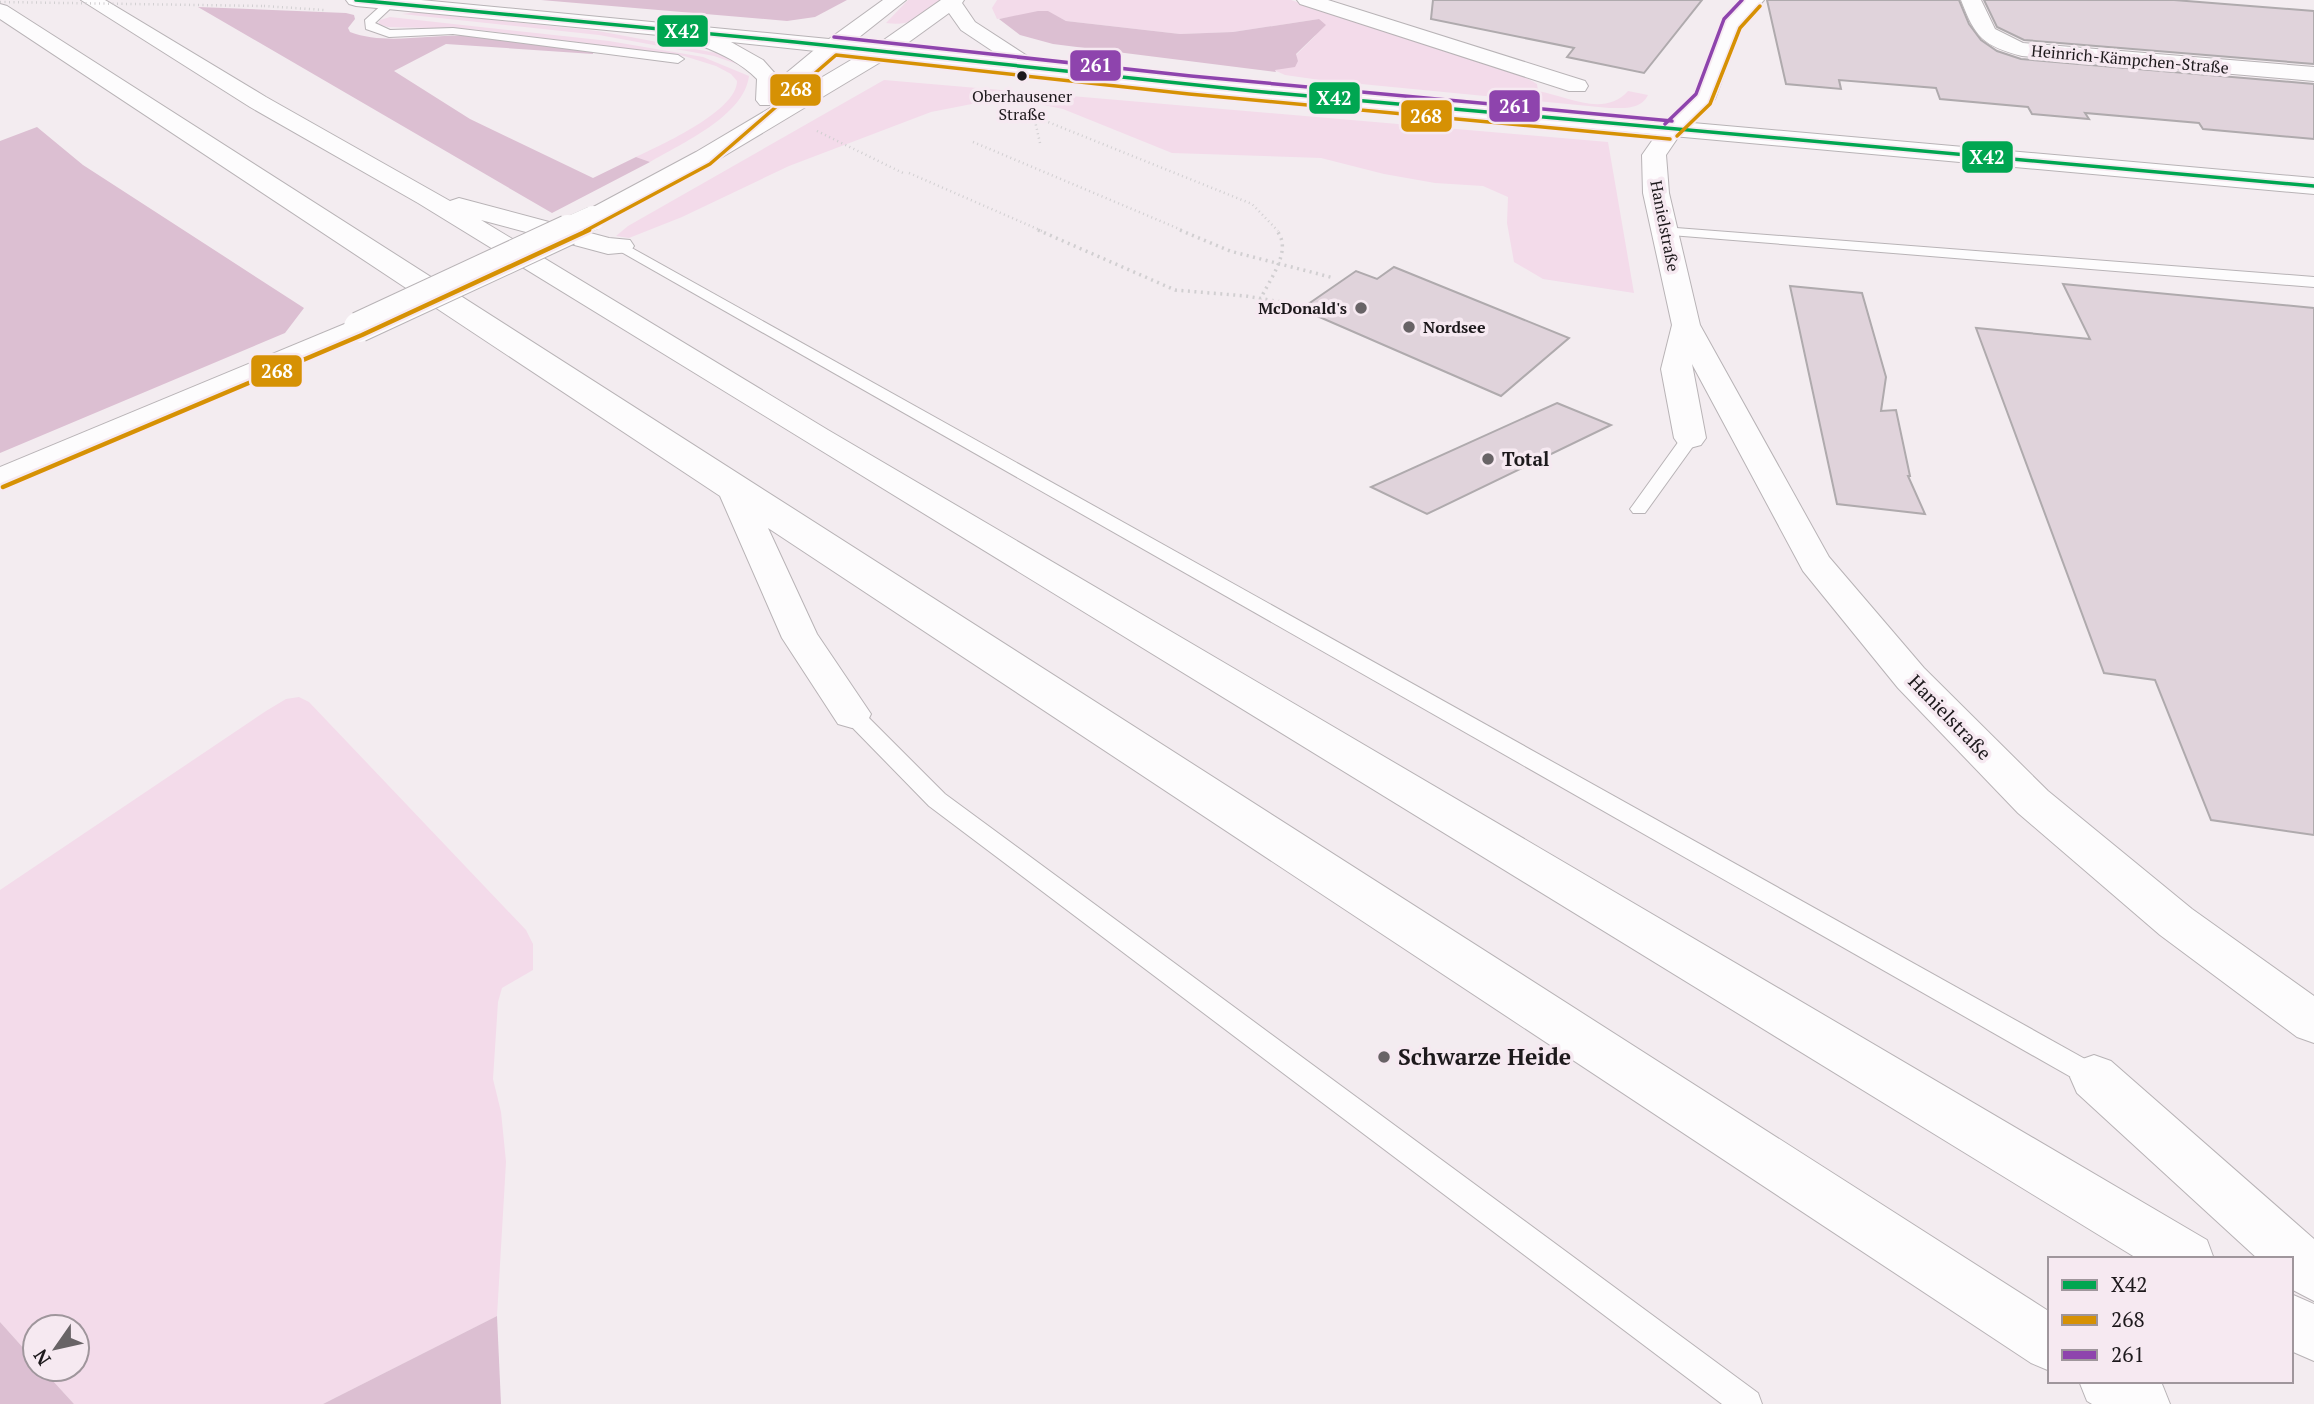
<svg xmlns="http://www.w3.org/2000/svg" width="2314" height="1404" font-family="'PT Serif',serif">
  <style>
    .green { fill: #f3dbea }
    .forest { fill: #dcbfd2 }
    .building { fill: #e0d3db; stroke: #afaaad; stroke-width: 2 }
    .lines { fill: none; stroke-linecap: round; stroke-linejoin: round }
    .service-casing { stroke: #b8b3b6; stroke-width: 2 }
    .minor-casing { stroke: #b8b3b6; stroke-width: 2 }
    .tertiary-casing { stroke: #b8b3b6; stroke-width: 2 }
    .secondary-casing { stroke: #b8b3b6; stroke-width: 2 }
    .motorway-casing { stroke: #b8b3b6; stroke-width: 2 }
    .path-far1 { stroke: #d1cfd1; stroke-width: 2.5; stroke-dasharray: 1 3.5; stroke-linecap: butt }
    .path { stroke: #d1cfd1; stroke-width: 3.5; stroke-dasharray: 2 4.5; stroke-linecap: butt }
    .service { fill: #fdfcfd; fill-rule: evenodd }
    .minor { fill: #fdfcfd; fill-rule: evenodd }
    .tertiary { fill: #fdfcfd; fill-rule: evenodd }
    .secondary { fill: #fdfcfd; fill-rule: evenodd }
    .motorway { fill: #fdfcfd; fill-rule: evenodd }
    .minor-bridge-far1-casing { stroke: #b8b3b6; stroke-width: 24; stroke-linecap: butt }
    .minor-bridge-casing { stroke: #b8b3b6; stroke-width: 32; stroke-linecap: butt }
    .path-bridge { stroke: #d1cfd1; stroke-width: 2.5; stroke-dasharray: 1 3.5; stroke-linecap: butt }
    .minor-bridge-far1 { stroke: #fdfcfd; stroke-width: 24 }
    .minor-bridge { stroke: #fdfcfd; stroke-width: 30 }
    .bus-1-casing { stroke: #f6e9f1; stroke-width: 7 }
    .bus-2-far1-casing { stroke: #f6e9f1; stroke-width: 7 }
    .bus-2-casing { stroke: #f6e9f1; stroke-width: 9 }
    .bus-3-casing { stroke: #f6e9f1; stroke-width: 7 }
    .bus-1 { stroke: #00a651; stroke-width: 3.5 }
    .bus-2-far1 { stroke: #d69104; stroke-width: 3.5 }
    .bus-2 { stroke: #d69104; stroke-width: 4.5 }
    .bus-3 { stroke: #8e44ad; stroke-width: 3.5 }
    .bus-dot { fill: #1d191c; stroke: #f6e9f1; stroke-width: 2.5 }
    .poi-dot { fill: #686366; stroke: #f6e9f1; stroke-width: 2.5 }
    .labels { text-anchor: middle; stroke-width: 7; stroke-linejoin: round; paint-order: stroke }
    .far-street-label { font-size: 16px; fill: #1d191c; stroke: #f6e9f1 }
    .far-bus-label { font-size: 16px; fill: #1d191c; stroke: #f6e9f1 }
    .far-poi-label { font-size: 16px; font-weight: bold; fill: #1d191c; stroke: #f6e9f1; text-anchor: end }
    .poi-label { font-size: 19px; font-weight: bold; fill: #1d191c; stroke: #f6e9f1; text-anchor: start }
    .street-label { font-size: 19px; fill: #1d191c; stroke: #f6e9f1 }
    .near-poi-label { font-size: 23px; font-weight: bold; fill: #1d191c; stroke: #f6e9f1; text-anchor: start }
    .line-badge { stroke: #f6e9f1; stroke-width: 2.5 }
    .badge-label { font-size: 19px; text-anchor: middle; font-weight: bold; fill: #fff }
  </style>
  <rect width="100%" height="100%" fill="#f3ecf0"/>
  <g class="green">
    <path d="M 908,0 L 940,0 C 921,16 912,27 886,23 Z"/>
    <path d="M 997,0 L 1291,0 L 1523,76 L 1537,84 L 1538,91 C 1567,96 1604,118 1628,91 L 1648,95 C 1641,110 1623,108 1609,108 L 1320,80 L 1285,75 L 1274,70 L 1298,61 L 1296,55 L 1315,36 L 1319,19 L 1233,32 L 1180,34 L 1066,21 L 1047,11 L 997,19 L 992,8 Z"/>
    <path d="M 417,12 L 598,31 L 722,54 L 740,65 L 714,56 L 599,35 L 402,14 Z"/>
    <path d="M 390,17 L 609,41 L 703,57 L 749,76 C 744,116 682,143 650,162 L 636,157 C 661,145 737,111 737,81 L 731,74 L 716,66 L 684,56 L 472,29 L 388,27 L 378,24 L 380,20 Z"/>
    <path d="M 884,80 L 1608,142 L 1634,293 L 1543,279 L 1514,262 L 1507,223 L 1508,197 L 1483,186 L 1435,183 L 1384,174 L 1321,158 L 1172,153 L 1063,109 L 1019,100 L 977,103 L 931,112 L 789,166 L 682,217 L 629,238 L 616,236 L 628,226 Z"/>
    <path d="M 299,697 L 309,702 L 526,930 L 533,944 L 533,970 L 502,988 L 498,1002 L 493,1079 L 501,1112 L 506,1162 L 497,1316 L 323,1404 L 74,1404 L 42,1369 L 77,1369 L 77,1327 L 35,1327 L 35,1361 L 0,1322 L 0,890 L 266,711 L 286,699 Z"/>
  </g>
  <g class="forest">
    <path d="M 541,0 L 847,0 L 815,17 L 787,21 Z"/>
    <path d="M 198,7 L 346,13 L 354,15 L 355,19 L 348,28 L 350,32 C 386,46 435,33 474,36 C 514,38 554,46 593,51 L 593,54 L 446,44 L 394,71 L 470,119 L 593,178 L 636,157 L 650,162 L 552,213 Z"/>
    <path d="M 1038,11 L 1048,11 L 1066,21 L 1180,34 L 1233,32 L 1319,19 L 1326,25 L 1296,54 L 1298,61 L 1295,67 L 1275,70 L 1276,72 L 1053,44 L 1020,35 L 999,19 Z"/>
    <path d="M 37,127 L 83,165 L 304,308 L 285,333 L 0,453 L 0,141 Z"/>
    <path d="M 497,1316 L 501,1404 L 323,1404 Z"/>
    <path d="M 0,1322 L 35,1361 L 35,1369 L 42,1369 L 74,1404 L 0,1404 Z"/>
  </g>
  <g class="building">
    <path d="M 1433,0 L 1702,0 L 1644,73 L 1567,57 L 1574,48 L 1431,19 Z"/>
    <path d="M 1767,0 L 1959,0 L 1969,24 L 1981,40 L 1997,51 L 2021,59 L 2314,84 L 2314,139 L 2203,129 L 2199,123 L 2085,113 L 2089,119 L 2032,114 L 2028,107 L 1940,99 L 1936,88 L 1839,80 L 1841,89 L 1786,84 Z"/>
    <path d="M 1984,0 L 2174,0 L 2314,11 L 2314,64 L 2024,40 L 1997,27 Z"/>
    <path d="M 1394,267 L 1569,338 L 1501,396 L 1301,309 L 1356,271 L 1377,279 Z"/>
    <path d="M 2063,284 L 2314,308 L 2314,835 L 2211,820 L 2155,680 L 2104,673 L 1976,328 L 2090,339 Z"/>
    <path d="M 1790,286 L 1862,293 L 1886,377 L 1881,411 L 1896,410 L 1910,476 L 1908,476 L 1925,514 L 1837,504 Z"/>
    <path d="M 1557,403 L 1611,425 L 1427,514 L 1371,487 Z"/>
  </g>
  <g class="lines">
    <defs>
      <g id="service">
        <path d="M 391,0 L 396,3 L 394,5 L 375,23 L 390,30 L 453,28 L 678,55 L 684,59 L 678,63 L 453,34 L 389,37 L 366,29 L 365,20 L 386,1 Z"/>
        <path d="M 1663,227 L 2314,277 L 2314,287 L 1658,234 L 1656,231 Z"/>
        <path d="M 621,242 L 2103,1069 L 2107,1077 L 2103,1085 L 2094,1089 L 2085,1085 L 616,249 L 614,246 Z"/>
        <path d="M 1690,433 L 1699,438 L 1645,513 L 1633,513 L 1630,509 L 1633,505 L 1684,434 Z"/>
        <path d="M 852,706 L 859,708 L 945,794 L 1758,1393 L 1762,1404 L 1722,1404 L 929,806 L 845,720 L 841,714 L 845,708 Z"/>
      </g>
      <g id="minor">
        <path d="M 1297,0 L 1328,0 L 1585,81 L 1588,86 L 1585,91 L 1569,91 L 1300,4 Z"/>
        <path d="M 1961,0 L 1981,0 L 1995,29 L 2023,43 L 2314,67 L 2314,81 L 2022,56 C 1983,46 1975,37 1961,0 Z"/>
        <path d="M 833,39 L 841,41 L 844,46 L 841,51 L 783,99 L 767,99 L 764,94 L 767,89 L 825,41 Z"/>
        <path d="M 881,45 L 889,47 L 892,52 L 889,57 L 714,162 L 602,224 L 593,226 L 584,224 L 580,218 L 584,212 L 696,152 L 873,47 Z"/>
        <path d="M 1671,123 L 1679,125 L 1683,130 L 1666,155 L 1669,193 L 1700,325 L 1829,557 L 1924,668 L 2048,791 L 2192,909 L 2314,996 L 2314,1043 L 2297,1037 L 2160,935 L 2018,813 L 1898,688 L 1803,571 L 1692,364 L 1706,438 L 1701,445 L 1690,448 L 1679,445 L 1674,438 L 1661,369 L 1672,325 L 1643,193 L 1642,155 L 1663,125 Z"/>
        <path d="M 359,318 L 369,321 L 373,327 L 369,333 L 0,489 L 0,467 Z"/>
      </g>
      <path id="tertiary" d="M 1743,0 L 1764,0 L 1742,25 L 1715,99 L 1679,135 L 1663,135 L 1659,130 L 1663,125 L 1693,96 L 1721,23 Z"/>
      <path id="secondary" d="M 346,0 L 421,0 L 829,39 L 883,0 L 906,0 L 853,42 L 878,44 L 941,0 L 964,0 L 962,3 L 975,22 L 1035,61 L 1253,84 L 2314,178 L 2314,194 L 1253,98 L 731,42 L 763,60 L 779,78 L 780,100 L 776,105 L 760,105 L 756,100 L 757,79 C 741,63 722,54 702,46 L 700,39 L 356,6 L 349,4 ZM 949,13 L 961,30 L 1003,58 L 902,47 Z"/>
      <g id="motorway">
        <path d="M 81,0 L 105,0 L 266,97 L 450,201 L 459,198 L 609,238 L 630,240 L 634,246 L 630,252 L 608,254 L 481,220 L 828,430 L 2207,1240 L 2214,1259 L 2138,1259 L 418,203 L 250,107 Z"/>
        <path d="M 0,4 L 7,6 L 2050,1312 L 2050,1371 L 2031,1363 L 768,528 L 817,634 L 871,714 L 866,724 L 852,728 L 838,724 L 782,638 L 720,496 L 0,19 Z"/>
        <path d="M 2094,1055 L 2111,1061 L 2314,1239 L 2314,1301 L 2291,1289 L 2291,1259 L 2258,1259 L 2077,1093 L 2070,1077 L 2077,1061 Z"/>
        <path d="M 2291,1294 L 2314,1304 L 2314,1361 L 2291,1351 Z"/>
        <path d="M 2079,1381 L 2158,1381 L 2162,1384 L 2170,1404 L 2092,1404 L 2087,1401 Z"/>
      </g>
    </defs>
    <use href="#service" class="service-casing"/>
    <use href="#minor" class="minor-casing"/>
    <use href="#tertiary" class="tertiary-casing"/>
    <use href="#secondary" class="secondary-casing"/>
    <use href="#motorway" class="motorway-casing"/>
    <g class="path-far1">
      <path d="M 264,6 L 324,10"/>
      <path d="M 817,131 L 905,174"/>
      <path d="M 973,142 L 1184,231"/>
      <path d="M 1040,143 L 1035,121 L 1048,122 L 1252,204 L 1278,231"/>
      <path d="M 909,173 L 1042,231"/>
    </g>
    <g class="path">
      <path d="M 1038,230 L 1175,290 L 1246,296 L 1305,306"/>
      <path d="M 1180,230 L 1230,251 L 1334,278"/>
      <path d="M 1260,300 C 1269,280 1294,249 1276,230"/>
    </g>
    <use href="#service" class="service"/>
    <use href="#minor" class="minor"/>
    <use href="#tertiary" class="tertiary"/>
    <use href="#secondary" class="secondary"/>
    <use href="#motorway" class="motorway"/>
    <defs>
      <path id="minor-bridge-far1" d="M 564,231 L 593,218"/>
      <path id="minor-bridge" d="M 359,327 L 568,230"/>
    </defs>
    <use href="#minor-bridge-far1" class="minor-bridge-far1-casing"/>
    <use href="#minor-bridge" class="minor-bridge-casing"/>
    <path class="path-bridge" d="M 0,2 L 264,6"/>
    <use href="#minor-bridge-far1" class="minor-bridge-far1"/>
    <use href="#minor-bridge" class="minor-bridge"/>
    <defs>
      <path id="bus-1" d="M 356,0 L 795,42 L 1253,91 L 2314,186"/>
      <g id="bus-2-far1">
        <path d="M 1677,136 L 1710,104 L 1740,28 L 1760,6"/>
        <path d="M 585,231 L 710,164 L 836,55 L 1189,94 L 1670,139"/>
      </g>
      <path id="bus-2" d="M 3,487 L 362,335 L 589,230"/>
      <g id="bus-3">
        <path d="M 834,37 L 1191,76 L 1672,121"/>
        <path d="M 1665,124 L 1696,94 L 1724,19 L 1742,0"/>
      </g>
    </defs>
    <use href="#bus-1" class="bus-1-casing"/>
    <use href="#bus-2-far1" class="bus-2-far1-casing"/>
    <use href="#bus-2" class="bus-2-casing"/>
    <use href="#bus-3" class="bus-3-casing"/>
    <use href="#bus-1" class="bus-1"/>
    <use href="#bus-2-far1" class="bus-2-far1"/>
    <use href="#bus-2" class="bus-2"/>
    <use href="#bus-3" class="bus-3"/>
  </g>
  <circle class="bus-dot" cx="1022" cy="76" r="6"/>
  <g class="poi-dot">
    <circle cx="1361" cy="308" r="7"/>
    <circle cx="1409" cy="327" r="7"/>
    <circle cx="1488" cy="459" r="7"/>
    <circle cx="1384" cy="1057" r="7"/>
  </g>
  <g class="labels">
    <g class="far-street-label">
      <text transform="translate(2130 59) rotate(5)" y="6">Heinrich-Kämpchen-Straße</text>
      <text transform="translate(1665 226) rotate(79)" y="6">Hanielstraße</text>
    </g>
    <g class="far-bus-label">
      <text x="1022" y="102">Oberhausener<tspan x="1022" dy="18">Straße</tspan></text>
    </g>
    <g class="far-poi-label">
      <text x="1347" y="314">McDonald's</text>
      <text x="1423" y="333" text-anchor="start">Nordsee</text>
    </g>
    <g class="poi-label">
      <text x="1502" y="466">Total</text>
    </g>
    <g class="street-label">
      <text transform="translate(1950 717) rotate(46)" y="7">Hanielstraße</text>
    </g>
    <g class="near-poi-label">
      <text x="1398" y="1065">Schwarze Heide</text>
    </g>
  </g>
  <g class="line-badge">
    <rect x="656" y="14" width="53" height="34" rx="7" fill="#00a651"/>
    <rect x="1069" y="49" width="53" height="33" rx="7" fill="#8e44ad"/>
    <rect x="769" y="73" width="53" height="34" rx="7" fill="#d69104"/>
    <rect x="1308" y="81" width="53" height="34" rx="7" fill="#00a651"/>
    <rect x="1488" y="89" width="53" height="34" rx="7" fill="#8e44ad"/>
    <rect x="1400" y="99" width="53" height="34" rx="7" fill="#d69104"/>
    <rect x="1961" y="140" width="53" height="34" rx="7" fill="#00a651"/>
    <rect x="250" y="354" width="53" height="34" rx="7" fill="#d69104"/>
  </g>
  <g class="badge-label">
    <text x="682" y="38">X42</text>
    <text x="1096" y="72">261</text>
    <text x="796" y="96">268</text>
    <text x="1334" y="105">X42</text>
    <text x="1515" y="113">261</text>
    <text x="1426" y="123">268</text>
    <text x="1987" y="164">X42</text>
    <text x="277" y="378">268</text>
  </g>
  <rect x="2048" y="1257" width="245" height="126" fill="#f6e9f1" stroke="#9f969c" stroke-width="2"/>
  <rect x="2062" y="1280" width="35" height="10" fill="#00a651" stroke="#9f969c" stroke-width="2"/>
  <text x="2111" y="1292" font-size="21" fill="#1d191c">X42</text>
  <rect x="2062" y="1315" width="35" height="10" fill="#d69104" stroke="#9f969c" stroke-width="2"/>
  <text x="2111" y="1327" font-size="21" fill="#1d191c">268</text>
  <rect x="2062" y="1350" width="35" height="10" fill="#8e44ad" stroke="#9f969c" stroke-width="2"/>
  <text x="2111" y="1362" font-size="21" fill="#1d191c">261</text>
  <g transform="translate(56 1348) rotate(236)"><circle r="33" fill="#f6e9f1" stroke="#9f969c" stroke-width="2"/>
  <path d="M0-5L12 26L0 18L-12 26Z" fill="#686366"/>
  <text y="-10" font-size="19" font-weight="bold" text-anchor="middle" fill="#1d191c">N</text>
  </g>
</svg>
